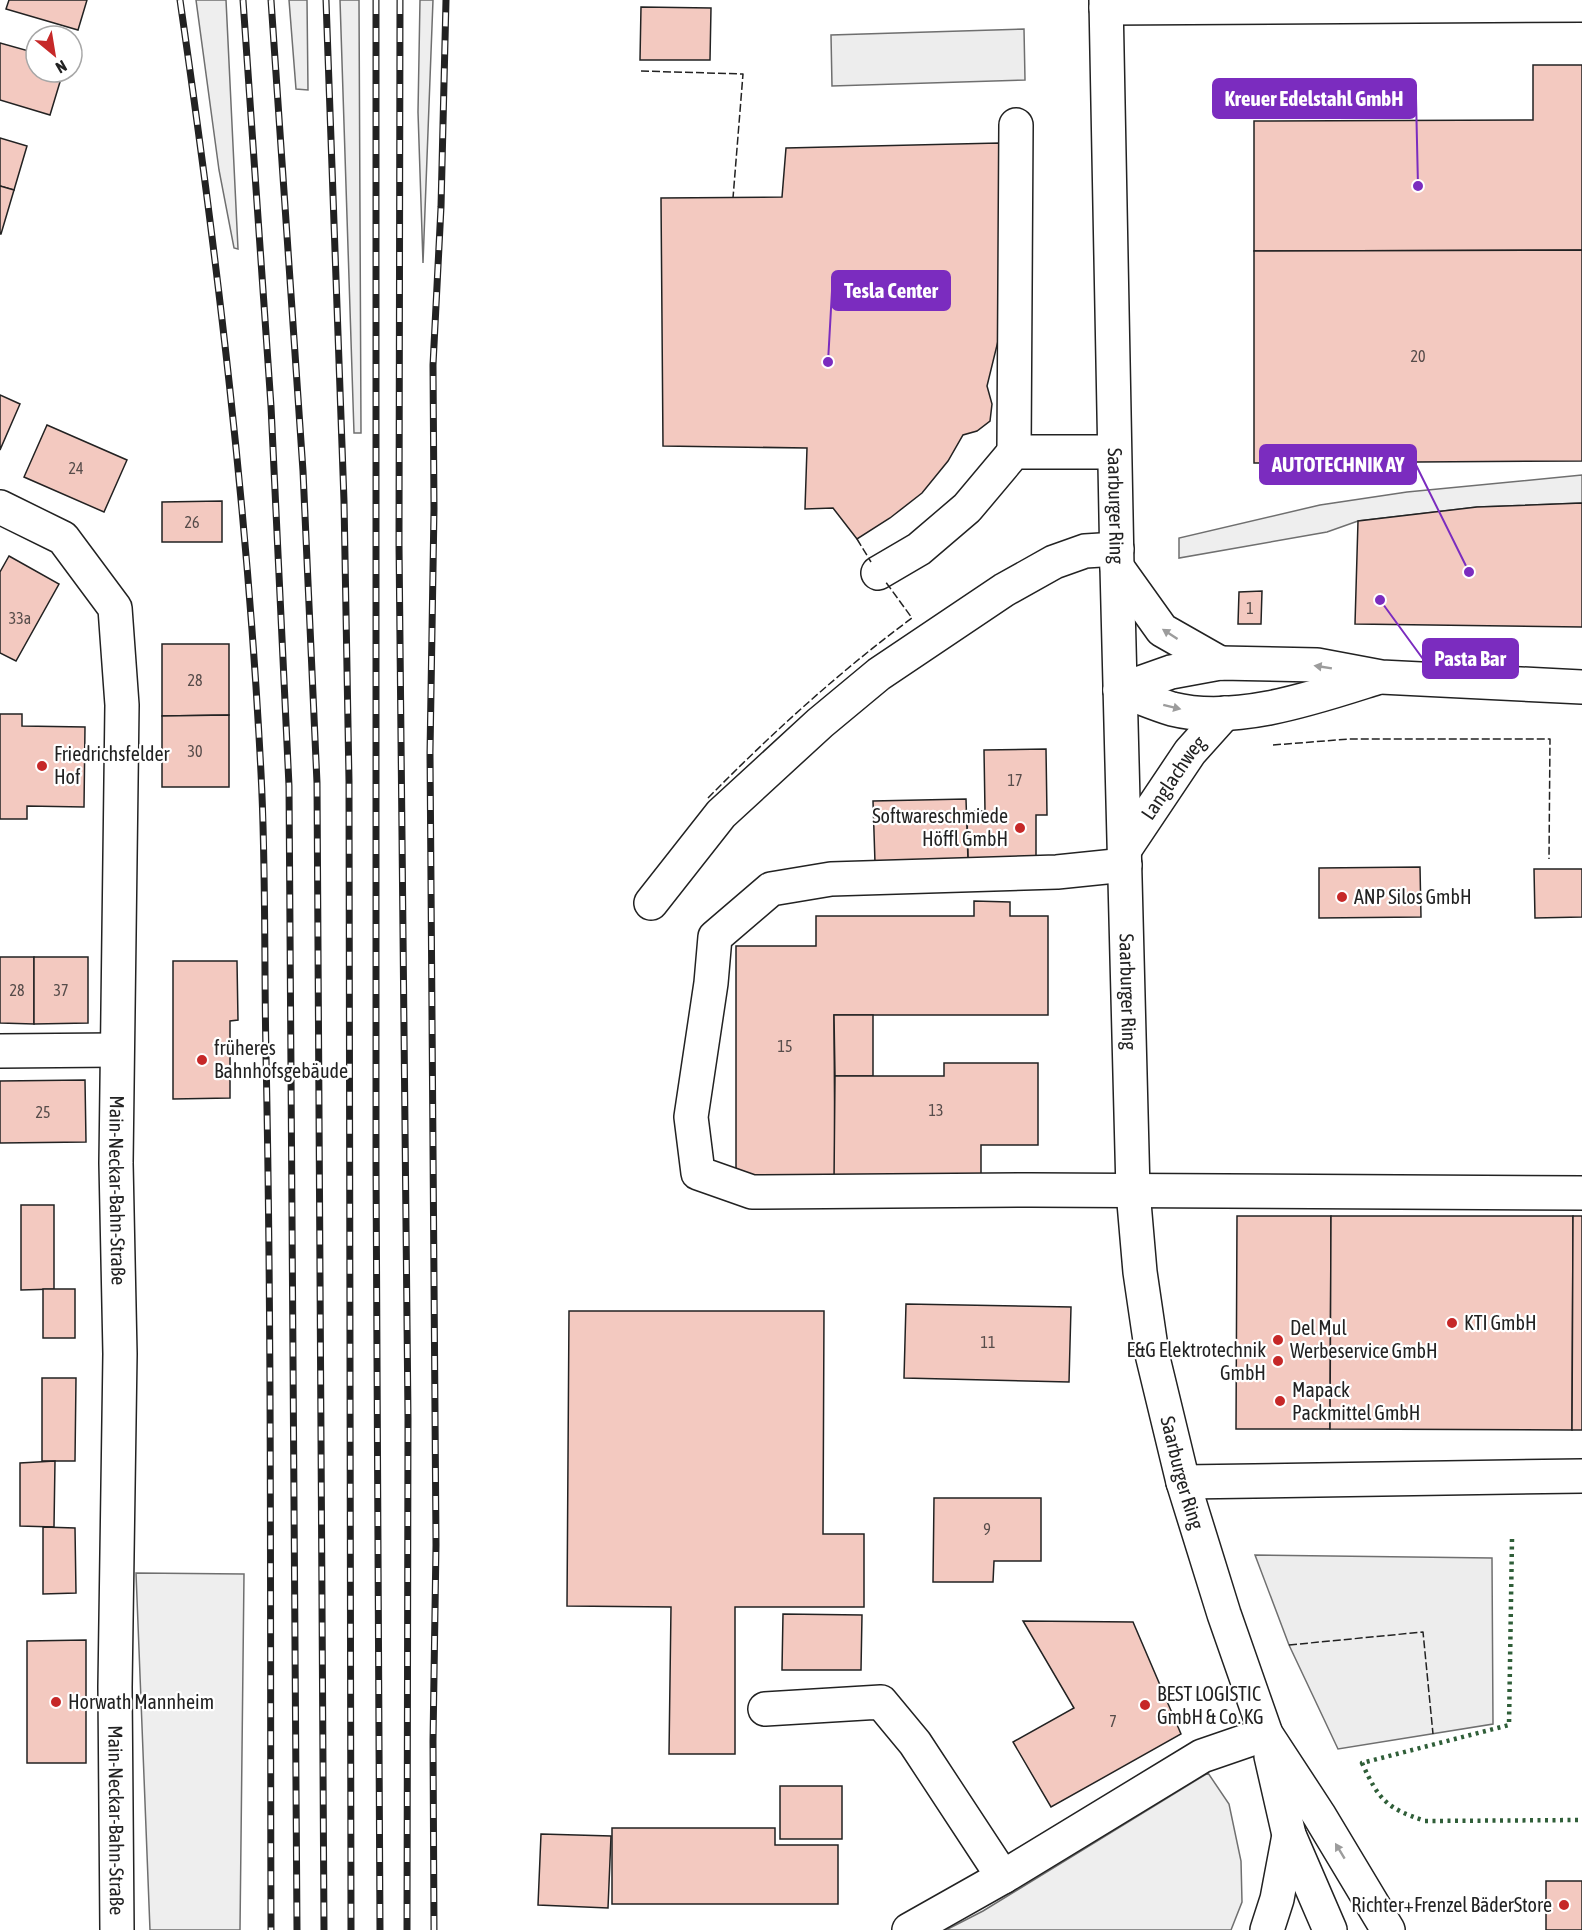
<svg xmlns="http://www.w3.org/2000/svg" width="1582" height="1930" font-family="'Asap Condensed',sans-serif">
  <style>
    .green { fill: #eee; stroke: #6f6f6f; stroke-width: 1.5 }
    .parking { fill: #ededed; stroke: #6f6f6f; stroke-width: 1.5 }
    .building { fill: #f3c9c0; stroke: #222; stroke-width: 1.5 }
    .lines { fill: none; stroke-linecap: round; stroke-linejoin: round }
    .minor-casing { stroke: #222; stroke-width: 36 }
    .minor { stroke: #fff; stroke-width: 33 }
    .rail-casing { stroke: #222; stroke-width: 7 }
    .rail { stroke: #fff; stroke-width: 4.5; stroke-dasharray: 14; stroke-linecap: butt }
    .hedge { stroke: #2f5e38; stroke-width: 4.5; stroke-dasharray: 3 4.5; stroke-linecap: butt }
    .fence { stroke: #222; stroke-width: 1.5; stroke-dasharray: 8 3; stroke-linecap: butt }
    .oneway { fill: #9c9c9c }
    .poi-dot { fill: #c62828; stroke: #fff; stroke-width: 2 }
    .labels { text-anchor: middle; stroke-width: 4.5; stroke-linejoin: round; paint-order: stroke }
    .number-label { font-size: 16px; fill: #564c4a }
    .street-label { font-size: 20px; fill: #222; stroke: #fff }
    .poi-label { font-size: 20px; fill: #222; stroke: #fff; text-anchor: start }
    .leader { fill: none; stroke: #7b2cbf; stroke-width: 2 }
    .callout-dot { fill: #7b2cbf; stroke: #fff; stroke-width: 2 }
    .callout { fill: #7b2cbf; stroke: #7b2cbf; stroke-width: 2 }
    .callout-label { font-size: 21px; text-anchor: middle; font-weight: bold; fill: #fff }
  </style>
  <rect width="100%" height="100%" fill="#fff"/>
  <g class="green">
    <path d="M 196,0 L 226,0 L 238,249 L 234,248 L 219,170 Z"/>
    <path d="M 289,0 L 307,0 L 308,90 L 296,89 Z"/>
    <path d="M 340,0 L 359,0 L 361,433 L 354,433 Z"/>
    <path d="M 420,0 L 433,0 L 423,263 L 418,112 Z"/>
    <path d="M 1582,475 L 1582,503 L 1477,507 L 1358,521 L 1327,532 L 1179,558 L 1179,538 L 1320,505 L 1407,492 Z"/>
    <path d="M 136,1573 L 244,1574 L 240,1930 L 150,1930 Z"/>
    <path d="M 1208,1773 L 1229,1804 L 1241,1861 L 1242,1902 L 1231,1930 L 946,1930 L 983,1911 Z"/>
  </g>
  <g class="parking">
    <path d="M 1024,29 L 1025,80 L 832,86 L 831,35 Z"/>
    <path d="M 1255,1555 L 1492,1558 L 1493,1724 L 1338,1749 L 1289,1645 Z"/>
  </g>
  <g class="building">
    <path d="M 9,0 L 87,0 L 78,30 L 6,9 Z"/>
    <path d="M 641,7 L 711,8 L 710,60 L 640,60 Z"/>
    <path d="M 0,43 L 36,53 L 36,72 L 63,72 L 50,115 L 0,100 Z"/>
    <path d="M 1533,65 L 1582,65 L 1582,250 L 1254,251 L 1254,121 L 1533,120 Z"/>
    <path d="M 0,138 L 27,146 L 14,190 L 0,186 Z"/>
    <path d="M 999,143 L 999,337 L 987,386 L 992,404 L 990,421 L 977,431 L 963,435 L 948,461 L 922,493 L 890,518 L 857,539 L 833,508 L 805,509 L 807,448 L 663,446 L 661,198 L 782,197 L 786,148 Z"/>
    <path d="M 0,186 L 14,190 L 1,234 L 0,234 Z"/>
    <path d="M 1582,250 L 1582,461 L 1254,463 L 1254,251 Z"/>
    <path d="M 0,395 L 20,404 L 0,450 Z"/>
    <path d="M 47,425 L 127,460 L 104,512 L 24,477 Z"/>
    <path d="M 222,501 L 222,542 L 162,542 L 162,502 Z"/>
    <path d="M 1582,503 L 1582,627 L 1355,624 L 1358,521 L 1477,507 Z"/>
    <path d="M 9,556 L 59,584 L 16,661 L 0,653 L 0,572 Z"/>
    <path d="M 1262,591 L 1261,624 L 1238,624 L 1239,592 Z"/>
    <path d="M 162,644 L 229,644 L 229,715 L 162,716 Z"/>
    <path d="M 0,714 L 22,714 L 22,726 L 85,727 L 84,807 L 27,806 L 27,819 L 0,819 Z"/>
    <path d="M 229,715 L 229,787 L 162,787 L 162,716 Z"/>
    <path d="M 1046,749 L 1047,815 L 1036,815 L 1036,859 L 968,861 L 967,811 L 985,811 L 984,750 Z"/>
    <path d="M 966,799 L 968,861 L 875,863 L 873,801 Z"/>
    <path d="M 1420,867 L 1421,917 L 1319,918 L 1319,868 Z"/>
    <path d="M 1534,869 L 1582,869 L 1582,917 L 1535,918 Z"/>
    <path d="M 974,901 L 1010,902 L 1010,916 L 1048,916 L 1048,1015 L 834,1015 L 835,1177 L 736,1177 L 736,946 L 816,946 L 816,916 L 974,916 Z"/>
    <path d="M 0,957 L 34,957 L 34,1024 L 0,1023 Z"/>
    <path d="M 34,957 L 88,957 L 88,1023 L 34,1024 Z"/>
    <path d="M 173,961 L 237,961 L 238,1020 L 230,1021 L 230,1098 L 173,1099 Z"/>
    <path d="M 834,1015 L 873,1015 L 873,1076 L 835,1076 Z"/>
    <path d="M 944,1063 L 1038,1063 L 1038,1145 L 981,1145 L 981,1181 L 834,1181 L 835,1076 L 944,1076 Z"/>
    <path d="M 85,1080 L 86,1142 L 0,1143 L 0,1081 Z"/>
    <path d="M 21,1205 L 54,1205 L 54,1289 L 21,1290 Z"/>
    <path d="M 1237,1216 L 1331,1216 L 1330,1429 L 1236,1429 Z"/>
    <path d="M 1331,1216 L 1573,1216 L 1572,1430 L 1330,1429 Z"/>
    <path d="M 1573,1216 L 1582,1216 L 1582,1430 L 1572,1430 Z"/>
    <rect x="43" y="1289" width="32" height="49"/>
    <path d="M 906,1304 L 1071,1307 L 1069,1382 L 904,1378 Z"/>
    <path d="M 569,1311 L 824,1311 L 823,1534 L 864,1534 L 864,1607 L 735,1607 L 735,1754 L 669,1754 L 671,1607 L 567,1606 Z"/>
    <path d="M 42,1378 L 76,1378 L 75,1461 L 42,1461 Z"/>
    <path d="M 55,1461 L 54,1527 L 20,1526 L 20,1463 Z"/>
    <path d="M 934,1498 L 1041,1498 L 1041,1561 L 994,1561 L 993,1582 L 933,1582 Z"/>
    <path d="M 43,1527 L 75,1528 L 76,1593 L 43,1594 Z"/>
    <path d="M 783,1614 L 862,1615 L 861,1670 L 782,1670 Z"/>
    <path d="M 1023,1621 L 1133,1622 L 1181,1734 L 1051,1807 L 1013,1742 L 1074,1708 Z"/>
    <path d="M 86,1640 L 86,1763 L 27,1763 L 27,1641 Z"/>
    <rect x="780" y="1786" width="62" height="53"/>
    <path d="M 612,1828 L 775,1828 L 775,1845 L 838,1845 L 838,1904 L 612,1904 Z"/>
    <path d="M 541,1834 L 611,1836 L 608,1908 L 538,1905 Z"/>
    <rect x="1546" y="1881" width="36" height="49"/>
  </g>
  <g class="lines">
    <defs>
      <g id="minor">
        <path id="s1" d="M 1106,0 L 1117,567 L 1133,1191 L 1140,1272 L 1152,1354 L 1183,1482 L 1224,1614 L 1266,1734 L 1319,1815 L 1388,1930"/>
        <path d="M 1106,8 L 1582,5"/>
        <path d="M 1014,452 L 1016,125"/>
        <path id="s2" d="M 0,507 L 63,538 L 115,608 L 122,705 L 116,1163 L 120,1354 L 115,1687 L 117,1930"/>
        <path d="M 1117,567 L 1162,630 L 1220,663"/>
        <path d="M 878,573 L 919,549 L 967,508 L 1014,452 L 1114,452"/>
        <path d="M 1120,690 L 1171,672 L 1220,663 L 1317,665 L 1381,677 L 1582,687"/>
        <path d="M 1120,690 C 1137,696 1155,704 1172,709 C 1236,725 1316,697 1376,678"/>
        <path id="s3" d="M 1125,849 L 1190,752 L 1225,713"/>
        <path d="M 1125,865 L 1057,872 L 831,879 L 771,889 L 715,937 L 711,983 L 691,1117 L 698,1173 L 752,1192 L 1031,1190 L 1582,1193"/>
        <path d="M 651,903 L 721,814 L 820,723 L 879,674 L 1004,590 L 1054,562 L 1085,551 L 1117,549"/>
        <path d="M 0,1051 L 116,1050"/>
        <path d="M 1183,1482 L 1582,1476"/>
        <path d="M 765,1709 L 881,1702 L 915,1743 L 1003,1877"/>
        <path d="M 1271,1756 L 1289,1835 L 1330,1930"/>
        <path d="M 909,1930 L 1003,1877 L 1202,1756 L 1266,1734"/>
        <path d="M 1267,1930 L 1277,1899 L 1289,1835"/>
      </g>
    </defs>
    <use href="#minor" class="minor-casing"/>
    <use href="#minor" class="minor"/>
    <defs>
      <g id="rail">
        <path d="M 180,0 C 217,257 248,514 261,773 C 266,867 264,961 266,1055 C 272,1347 270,1638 271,1930"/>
        <path d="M 243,0 L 271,406 L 289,786 L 297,1930"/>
        <path d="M 271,0 L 303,471 L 317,783 L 324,1930"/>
        <path d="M 326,0 L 344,501 L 349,781 L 351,1930"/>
        <path d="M 376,0 L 376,1166 L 380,1930"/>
        <path d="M 400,0 L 399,544 L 408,1418 L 407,1930"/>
        <path d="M 434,1930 L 433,1741 L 436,1545 L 430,752 L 434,509 L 433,365 L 441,207 L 446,0"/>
      </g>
    </defs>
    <use href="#rail" class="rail-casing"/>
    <use href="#rail" class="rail"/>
    <path class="hedge" d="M 1512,1539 L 1509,1725 L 1362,1763 C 1379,1800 1386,1808 1425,1821 L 1582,1820"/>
    <g class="fence">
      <path d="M 641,71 L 743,74 L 733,198"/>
      <path d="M 857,539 L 871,562"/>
      <path d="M 1273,745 L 1349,739 L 1550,739 L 1549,859"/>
      <path d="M 708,798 C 772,733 839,672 912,618 L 885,581"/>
      <path d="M 1289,1645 L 1423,1632 L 1433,1734"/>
    </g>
  </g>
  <defs><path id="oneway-solid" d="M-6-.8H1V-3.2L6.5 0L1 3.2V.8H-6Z" transform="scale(1.5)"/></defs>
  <g class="oneway">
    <use href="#oneway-solid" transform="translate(1170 634) rotate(-147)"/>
    <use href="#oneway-solid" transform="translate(1323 667) rotate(-171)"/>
    <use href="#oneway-solid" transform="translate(1172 707) rotate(14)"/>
    <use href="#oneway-solid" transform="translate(1340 1851) rotate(-121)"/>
  </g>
  <g class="poi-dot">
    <circle cx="42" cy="766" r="6"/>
    <circle cx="1020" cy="828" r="6"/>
    <circle cx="1342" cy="897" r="6"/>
    <circle cx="202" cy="1060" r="6"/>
    <circle cx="1452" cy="1323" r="6"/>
    <circle cx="1278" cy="1340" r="6"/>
    <circle cx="1278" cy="1361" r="6"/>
    <circle cx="1280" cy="1401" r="6"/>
    <circle cx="56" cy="1702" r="6"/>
    <circle cx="1145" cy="1705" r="6"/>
    <circle cx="1564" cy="1905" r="6"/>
  </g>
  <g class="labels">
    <g class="number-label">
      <text x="1418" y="362">20</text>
      <text x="76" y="474">24</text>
      <text x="192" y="528">26</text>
      <text x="1250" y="614">1</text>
      <text x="20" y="624">33a</text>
      <text x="195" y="686">28</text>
      <text x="195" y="757">30</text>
      <text x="1015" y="786">17</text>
      <text x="17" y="996">28</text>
      <text x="61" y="996">37</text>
      <text x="785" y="1052">15</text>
      <text x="936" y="1116">13</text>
      <text x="43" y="1118">25</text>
      <text x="988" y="1348">11</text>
      <text x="987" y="1535">9</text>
      <text x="1113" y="1727">7</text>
    </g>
    <g class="street-label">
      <text dy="7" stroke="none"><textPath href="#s1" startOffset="506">Saarburger Ring</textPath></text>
      <text dy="7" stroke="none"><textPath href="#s3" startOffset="86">Langlachweg</textPath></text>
      <text dy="7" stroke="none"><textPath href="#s1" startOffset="992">Saarburger Ring</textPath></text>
      <text dy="7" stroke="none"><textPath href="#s2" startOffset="740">Main-Neckar-Bahn-Straße</textPath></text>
      <text dy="7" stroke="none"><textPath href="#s1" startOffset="1478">Saarburger Ring</textPath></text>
      <text dy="7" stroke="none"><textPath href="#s2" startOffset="1370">Main-Neckar-Bahn-Straße</textPath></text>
    </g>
    <g class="poi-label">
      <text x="54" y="761">Friedrichsfelder<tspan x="54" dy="23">Hof</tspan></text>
      <text x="1008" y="823" text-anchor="end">Softwareschmiede<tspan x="1008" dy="23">Höffl GmbH</tspan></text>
      <text x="1354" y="904">ANP Silos GmbH</text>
      <text x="214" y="1055">früheres<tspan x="214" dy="23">Bahnhofsgebäude</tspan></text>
      <text x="1464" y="1330">KTI GmbH</text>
      <text x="1290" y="1335">Del Mul<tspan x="1290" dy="23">Werbeservice GmbH</tspan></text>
      <text x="1266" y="1357" text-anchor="end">E&amp;G Elektrotechnik<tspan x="1266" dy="23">GmbH</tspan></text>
      <text x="1292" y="1397">Mapack<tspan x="1292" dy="23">Packmittel GmbH</tspan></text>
      <text x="1157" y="1701">BEST LOGISTIC<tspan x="1157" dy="23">GmbH &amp; Co. KG</tspan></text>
      <text x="68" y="1709">Horwath Mannheim</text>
      <text x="1552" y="1912" text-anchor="end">Richter+Frenzel BäderStore</text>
    </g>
  </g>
  <path class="leader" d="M1418 186L1416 98M828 362L832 291M1469 572L1416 465M1380 600L1423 659"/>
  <g class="callout-dot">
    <circle cx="1418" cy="186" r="6"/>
    <circle cx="828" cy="362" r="6"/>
    <circle cx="1469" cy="572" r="6"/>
    <circle cx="1380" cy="600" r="6"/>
  </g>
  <g class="callout">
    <rect x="1213" y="79" width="203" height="39" rx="6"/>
    <rect x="832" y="271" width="118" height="39" rx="6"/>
    <rect x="1260" y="445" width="156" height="39" rx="6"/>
    <rect x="1423" y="639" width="95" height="39" rx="6"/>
  </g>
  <g class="callout-label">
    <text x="1314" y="106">Kreuer Edelstahl GmbH</text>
    <text x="891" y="298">Tesla Center</text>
    <text x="1338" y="472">AUTOTECHNIK AY</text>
    <text x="1470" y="666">Pasta Bar</text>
  </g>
  <g transform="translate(54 54) rotate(150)"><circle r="28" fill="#ffffff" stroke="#a7a7a7" stroke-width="1.5"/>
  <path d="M0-4.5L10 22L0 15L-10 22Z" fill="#c62828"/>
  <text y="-9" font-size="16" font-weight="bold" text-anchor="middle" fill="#222222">N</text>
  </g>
</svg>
